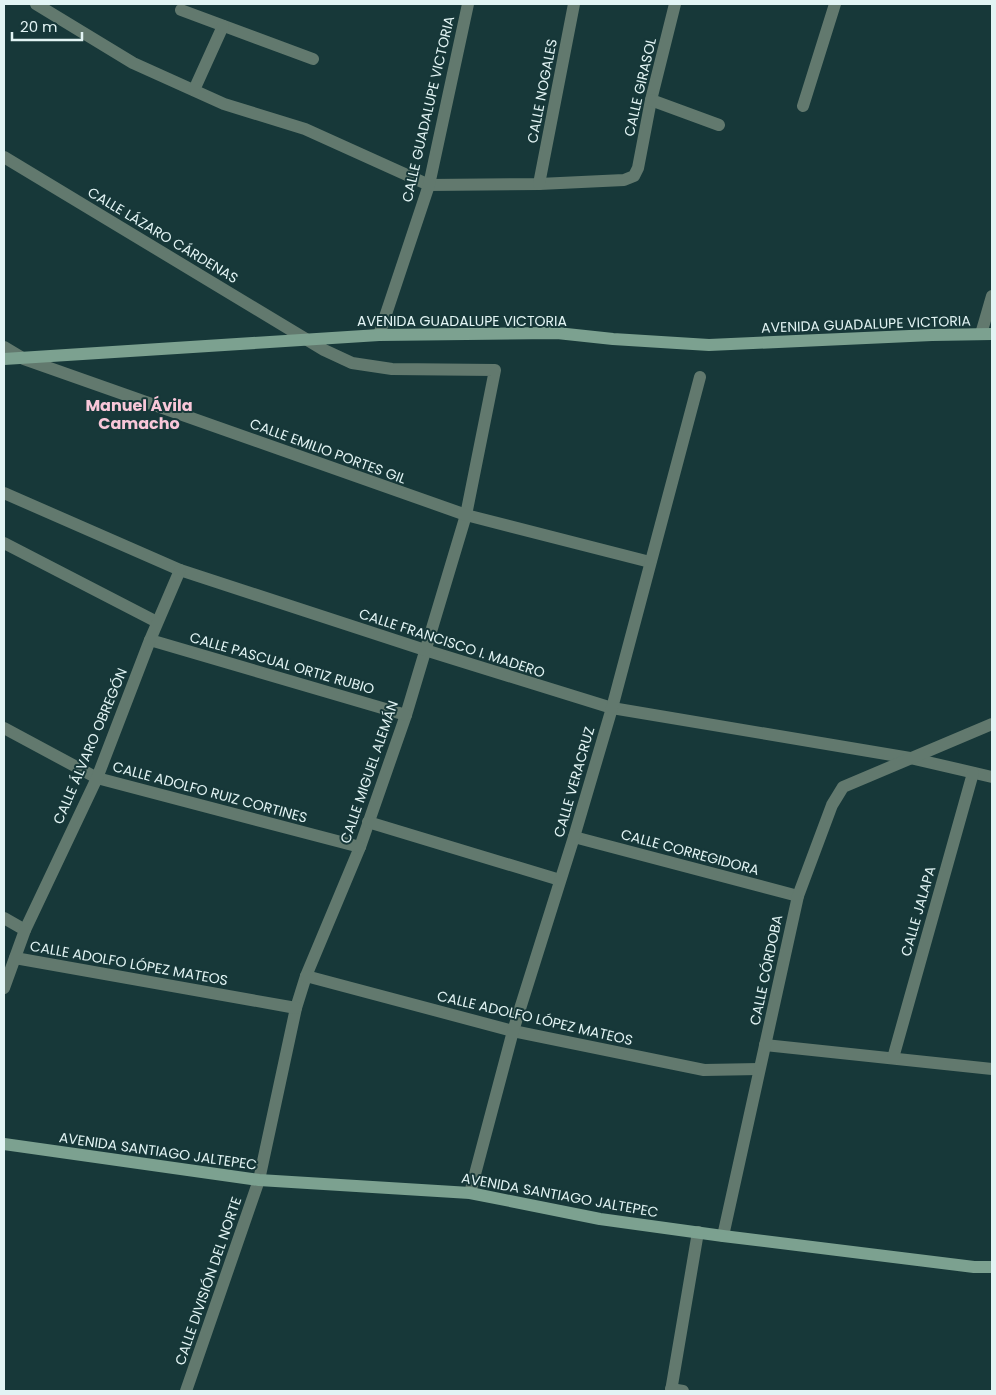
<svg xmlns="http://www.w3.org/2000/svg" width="996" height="1395" font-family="Poppins,sans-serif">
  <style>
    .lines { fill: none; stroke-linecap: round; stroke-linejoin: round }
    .street { stroke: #62796e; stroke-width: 12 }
    .secondary { stroke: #7ca190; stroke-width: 12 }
    .labels { text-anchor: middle; stroke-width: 4; stroke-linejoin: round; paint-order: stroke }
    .street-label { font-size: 14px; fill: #e2f4f4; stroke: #173839 }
    .quarter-label { font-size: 16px; font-weight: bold; fill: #f9c7d9; stroke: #173839 }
  </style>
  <rect width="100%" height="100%" fill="#173839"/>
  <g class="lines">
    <g class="street">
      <path d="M 36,4 L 133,63 L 224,104 L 305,129 L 429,185 L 539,184 L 624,180 L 634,176 L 638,168 L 651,100 L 675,4"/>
      <path d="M 181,10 L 313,59"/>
      <path d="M 194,90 L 223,26"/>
      <path d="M 651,100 L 719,125"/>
      <path d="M 803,106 L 835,4"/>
      <path d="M 4,157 L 324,350 L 352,363 L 392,369 L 495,370 L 466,515 L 406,715 L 360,847 L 306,976 L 296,1008 L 259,1180 L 186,1391"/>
      <path d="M 539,184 L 574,4"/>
      <path d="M 981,334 L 992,296"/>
      <path d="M 379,335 L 429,185 L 468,4"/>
      <path d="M 4,347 L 24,359 L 466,515 L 650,562"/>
      <path d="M 4,493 L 180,570 L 425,650 L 612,708 L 910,758 L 992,777"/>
      <path d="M 4,543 L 157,622"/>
      <path d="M 150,640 L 406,715"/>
      <path d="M 4,728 L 97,778 L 360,847"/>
      <path d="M 368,822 L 560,880"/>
      <path d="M 574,837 L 798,896"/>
      <path d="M 4,918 L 25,930"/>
      <path d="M 15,958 L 296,1008"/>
      <path d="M 306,976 L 513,1031 L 704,1070 L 759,1069"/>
      <path d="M 4,988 L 25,930 L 97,778 L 150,640 L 180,570"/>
      <path d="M 765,1045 L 992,1069"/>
      <path d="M 893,1058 L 973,773"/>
      <path d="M 470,1193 L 513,1031 L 574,837 L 612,708 L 700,377"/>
      <path d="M 723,1236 L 798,896 L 832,805 L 843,787 L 992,724"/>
      <path d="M 671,1389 L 683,1391"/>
      <path d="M 671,1391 L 698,1232"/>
    </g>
    <g class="secondary">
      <path d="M 4,359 L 379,335 L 557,333 L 613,339 L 709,345 L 932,335 L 992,334"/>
      <path d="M 4,1144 L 259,1180 L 470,1193 L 600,1219 L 723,1236 L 974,1267 L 992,1267"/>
    </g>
  </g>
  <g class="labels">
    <g class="street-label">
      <text transform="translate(640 87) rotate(-77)" y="5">CALLE GIRASOL</text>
      <text transform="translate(542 91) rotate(-79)" y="5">CALLE NOGALES</text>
      <text transform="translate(428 109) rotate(-77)" y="5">CALLE GUADALUPE VICTORIA</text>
      <text transform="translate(163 235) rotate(31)" y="5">CALLE LÁZARO CÁRDENAS</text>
      <text x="462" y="326">AVENIDA GUADALUPE VICTORIA</text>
      <text transform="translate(866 324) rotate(-2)" y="5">AVENIDA GUADALUPE VICTORIA</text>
      <text transform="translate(328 451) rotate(20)" y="5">CALLE EMILIO PORTES GIL</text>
      <text transform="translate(452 643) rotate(18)" y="5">CALLE FRANCISCO I. MADERO</text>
      <text transform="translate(282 663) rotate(16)" y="5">CALLE PASCUAL ORTIZ RUBIO</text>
      <text transform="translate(90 746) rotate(-67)" y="5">CALLE ÁLVARO OBREGÓN</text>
      <text transform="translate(369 772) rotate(-71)" y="5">CALLE MIGUEL ALEMÁN</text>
      <text transform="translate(574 782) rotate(-74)" y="5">CALLE VERACRUZ</text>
      <text transform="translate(210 792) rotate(15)" y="5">CALLE ADOLFO RUIZ CORTINES</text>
      <text transform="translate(690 852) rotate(15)" y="5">CALLE CORREGIDORA</text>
      <text transform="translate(918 911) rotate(-74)" y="5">CALLE JALAPA</text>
      <text transform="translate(129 963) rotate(10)" y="5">CALLE ADOLFO LÓPEZ MATEOS</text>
      <text transform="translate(766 970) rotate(-78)" y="5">CALLE CÓRDOBA</text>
      <text transform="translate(535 1018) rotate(13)" y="5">CALLE ADOLFO LÓPEZ MATEOS</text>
      <text transform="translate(158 1151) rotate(8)" y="5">AVENIDA SANTIAGO JALTEPEC</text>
      <text transform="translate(560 1195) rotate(10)" y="5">AVENIDA SANTIAGO JALTEPEC</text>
      <text transform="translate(208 1281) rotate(-71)" y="5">CALLE DIVISIÓN DEL NORTE</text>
    </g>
    <g class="quarter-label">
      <text x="139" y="411">Manuel Ávila<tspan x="139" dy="18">Camacho</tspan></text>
    </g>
  </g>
  <rect width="996" height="1395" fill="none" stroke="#e2f4f4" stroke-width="10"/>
  <path d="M12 32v8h70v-8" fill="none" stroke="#e2f4f4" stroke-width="2.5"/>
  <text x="20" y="32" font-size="15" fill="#e2f4f4" stroke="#173839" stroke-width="4" paint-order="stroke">20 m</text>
</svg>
